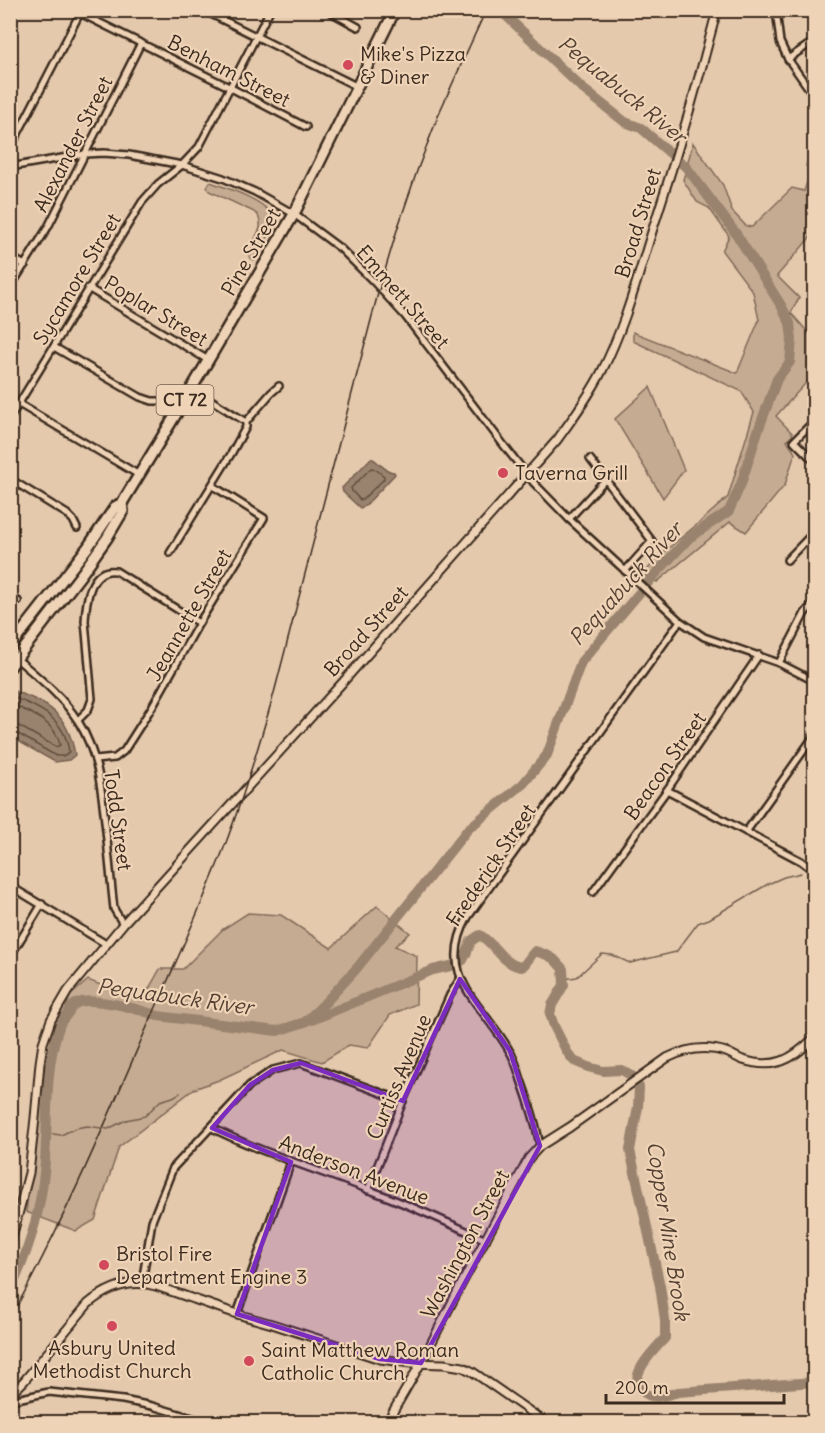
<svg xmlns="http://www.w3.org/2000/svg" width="825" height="1433" font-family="Delius,sans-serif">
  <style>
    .green { fill: #c5ab92; stroke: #806a58; stroke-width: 1.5 }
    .water { fill: #9a836e; stroke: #745f4e; stroke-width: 1.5 }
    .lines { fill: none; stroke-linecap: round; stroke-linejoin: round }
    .shore { stroke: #614e3e; stroke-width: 1.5 }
    .stream { stroke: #745f4e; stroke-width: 1.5 }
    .river { stroke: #9a836e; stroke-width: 10 }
    .street-casing { stroke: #3b2a1e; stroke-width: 10 }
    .secondary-casing { stroke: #3b2a1e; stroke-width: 11 }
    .highway-casing { stroke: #3b2a1e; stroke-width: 14 }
    .street { stroke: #efd3b6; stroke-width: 5 }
    .secondary { stroke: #efd3b6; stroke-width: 7 }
    .highway { stroke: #efd3b6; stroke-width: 9 }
    .rail { stroke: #3b2a1e; stroke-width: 1.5 }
    .marked { fill: #7b2cbf; fill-opacity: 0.2; stroke: #7b2cbf; stroke-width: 4.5; stroke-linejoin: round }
    .poi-dot { fill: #d1495b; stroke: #efd3b6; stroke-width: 2 }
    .labels { text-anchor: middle; stroke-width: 4.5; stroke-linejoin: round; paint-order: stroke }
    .shield { fill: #efd3b6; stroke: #715d4c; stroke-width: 1.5 }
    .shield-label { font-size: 18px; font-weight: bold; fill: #3b2a1e }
    .poi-label { font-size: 20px; fill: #3b2a1e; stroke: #efd3b6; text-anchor: start }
    .street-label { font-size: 20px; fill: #3b2a1e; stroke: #efd3b6 }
    .water-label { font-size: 21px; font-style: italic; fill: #534032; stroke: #efd3b6 }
  </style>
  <rect width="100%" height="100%" fill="#e4c9ad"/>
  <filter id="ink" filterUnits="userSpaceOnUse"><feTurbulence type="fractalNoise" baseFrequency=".0167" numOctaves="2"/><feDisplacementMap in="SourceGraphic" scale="12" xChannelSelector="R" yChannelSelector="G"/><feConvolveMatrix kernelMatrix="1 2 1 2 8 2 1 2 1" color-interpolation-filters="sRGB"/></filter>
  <g filter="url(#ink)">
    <g class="green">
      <path d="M 814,138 L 814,233 L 777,276 L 799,298 L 791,313 L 814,339 L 814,374 L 776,416 L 793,434 L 787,441 L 795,453 L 785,485 L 746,532 L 730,522 L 657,582 L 643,575 L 659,556 L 700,522 L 728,497 L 754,412 L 741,391 L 633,341 L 633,332 L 737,373 L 759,320 L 753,292 L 722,251 L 729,236 L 709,208 L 697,202 L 683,180 L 693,143 L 723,185 L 732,211 L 746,226 L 752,227 L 792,188 L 804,191 L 811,170 L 806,166 Z"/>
      <path d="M 210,182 C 224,187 276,203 273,222 C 272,234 260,250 254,260 L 250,258 L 248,254 L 260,228 L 260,222 L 258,215 L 252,211 L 209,191 L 207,187 Z"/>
      <path d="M 650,387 L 684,470 L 663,498 L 615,419 Z"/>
      <path d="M 377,906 L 410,933 L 395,946 L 417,956 L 416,1004 L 390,1015 L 368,1048 L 349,1045 L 322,1062 L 283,1050 L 219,1080 L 194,1089 L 119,1147 L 95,1220 L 76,1231 L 26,1212 L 43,1074 L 70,996 L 88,980 L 142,1001 L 160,969 L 183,969 L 223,929 L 248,913 L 281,915 L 331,948 Z"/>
    </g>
    <g class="water">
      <path d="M 371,458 C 379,461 384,472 394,472 L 395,474 L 365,506 L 360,508 L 343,492 L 342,488 Z"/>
      <path d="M 11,690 C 48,703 68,713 75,755 L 69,760 L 55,762 L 11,737 Z"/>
    </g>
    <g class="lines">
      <g class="shore">
        <path d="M 371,468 C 376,468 380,473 384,476 L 384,479 L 363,499 L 360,500 L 352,491 L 351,488 Z"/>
        <path d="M 10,696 C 39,707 65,718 69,752 L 64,756 L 56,756 L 15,732 L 10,732"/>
        <path d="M 10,704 C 30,712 56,722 60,745 L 56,747 L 19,726 L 10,724"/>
      </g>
      <g class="stream">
        <path d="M 563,979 L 577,977 L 602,954 L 612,955 L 630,963 L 676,952 L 698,923 L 709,919 L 768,884 L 784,877 L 801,873"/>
        <path d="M 45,1133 L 61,1135 L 76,1128 L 87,1126 L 108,1129 L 126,1120 L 145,1116 L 160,1101 L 173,1097 L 180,1093"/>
      </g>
      <g class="river">
        <path d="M 312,1020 L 433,970 L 455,965 L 463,960 L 467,952 L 471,941 L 480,935 C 495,944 503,965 522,967 C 528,962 529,957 535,951 L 547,955 L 554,959 L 563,969 L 564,985 L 552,1005 L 550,1014 L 554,1026 L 567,1052 L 574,1061 L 588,1067 L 603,1071 L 622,1070 L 632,1076 L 639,1087 L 638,1107 L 630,1150 L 660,1286 L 665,1320 L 665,1338 C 655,1349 627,1376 641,1390 C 652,1401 665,1396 678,1392 L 814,1382"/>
        <path d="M 10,1291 C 27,1255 40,1213 44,1173 C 49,1127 43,1071 59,1027 C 60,1022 65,1017 69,1012 C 70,1010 71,1007 74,1005 C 87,994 142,1010 158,1016 L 277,1031 L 305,1022 L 322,1006 L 357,968 L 468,829 L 523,784 L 547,755 L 581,662 L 651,579 L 689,538 L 729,511 L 741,484 L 758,431 L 777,379 L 790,362 L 792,339 L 790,323 L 782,307 L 737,235 L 687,168 L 641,128 L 625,122 L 583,89 L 500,10"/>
      </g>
      <defs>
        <g id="street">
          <path d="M 74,10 L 231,88 L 306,127"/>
          <path d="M 203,10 L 356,86"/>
          <path d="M 327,10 L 358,27"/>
          <path d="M 776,10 L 780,42 L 788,59 L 814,96"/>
          <path d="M 788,59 L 814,41"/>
          <path d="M 10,149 L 80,13"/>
          <path d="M 10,167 L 85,154 L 104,153 L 129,155 L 182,165 L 223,178 L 255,192 L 294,214 L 341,249 L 374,282 L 405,316 L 509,452 L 533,482 L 569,519 L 668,610 L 680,621 L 704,637 L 779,663 L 814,681"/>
          <path d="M 10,257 L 25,265"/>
          <path d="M 10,288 L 48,227 L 141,43"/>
          <path d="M 88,288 L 208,360"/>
          <path d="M 54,347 L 140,397 L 152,401 L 158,401"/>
          <path d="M 192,388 L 246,422"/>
          <path d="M 19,404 L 139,475"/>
          <path d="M 10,418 L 142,202 L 158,184 L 182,165 L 199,147 L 270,10"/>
          <path d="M 814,421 L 794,441 L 814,461"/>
          <path d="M 590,459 L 652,541 L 625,571"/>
          <path d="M 10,479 L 67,514 L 73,520 L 77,528"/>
          <path d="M 569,519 L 605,480"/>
          <path d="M 170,553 L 231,454 L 246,427 L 246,422 L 271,393 L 279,386"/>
          <path d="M 787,560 L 814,532"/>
          <path d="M 10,598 L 18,601"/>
          <path d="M 17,659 C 38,677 63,697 78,721 C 99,754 102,793 106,831 C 109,857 111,883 114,909 L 123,924"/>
          <path d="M 779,663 L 805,613 L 810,607 L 814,605"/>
          <path d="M 78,720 L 88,710 L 92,699 L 85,621 C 86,601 90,567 116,571 L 199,623"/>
          <path d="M 95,760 L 115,758 L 124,751 L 152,707 L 199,623 L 264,518 L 213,486"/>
          <path d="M 667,790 L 801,861 L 814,871"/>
          <path d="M 746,832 L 814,736"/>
          <path d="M 10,886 L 106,944"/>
          <path d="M 593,892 L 667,790 L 759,655"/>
          <path d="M 10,957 L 42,904"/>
          <path d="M 212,1128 C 262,1153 315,1169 367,1189 C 407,1204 447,1222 486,1240"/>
          <path d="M 540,1146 C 536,1123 529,1102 521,1080 C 518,1070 515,1059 509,1050 C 482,1003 435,976 468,917 L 680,621"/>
          <path d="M 368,1190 L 403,1101 L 450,995 L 460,979"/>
          <path d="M 142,1283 L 152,1221 L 173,1168 L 250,1085 L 273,1070 L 301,1063 L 403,1101"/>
          <path d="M 237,1314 L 291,1162"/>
          <path d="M 10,1399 L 17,1399 L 49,1392 L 123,1400 L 152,1406 L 206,1422"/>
        </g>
        <g id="secondary">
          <path d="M 10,1245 L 29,1173 L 35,1118 L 40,1063 L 43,1043 L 51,1020 L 68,991 L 123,924 L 343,682 L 557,440 C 573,418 590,395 602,371 C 627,322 640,268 657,216 C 679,148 699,80 717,10"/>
          <path d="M 10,1395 L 24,1381 L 88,1304 C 108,1287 130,1279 156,1286 L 237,1314 L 272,1324 L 380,1359 L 411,1363 L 444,1364 L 463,1367 L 473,1372 L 545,1422"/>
          <path d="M 387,1422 L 421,1363 L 461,1285 L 529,1158 L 540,1146 L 570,1127 L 667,1058 C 685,1049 705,1045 726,1052 C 732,1054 737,1058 743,1060 C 774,1070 792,1060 814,1038"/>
        </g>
        <g id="highway">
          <path d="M 10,647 L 88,547 L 115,507 L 122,503 L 192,388 L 294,214 L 395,10"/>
          <path d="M 10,667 L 83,572 L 107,538 L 123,511 L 122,503"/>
        </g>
      </defs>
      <use href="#street" class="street-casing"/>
      <use href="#secondary" class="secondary-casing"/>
      <use href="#highway" class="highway-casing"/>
      <use href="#street" class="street"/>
      <use href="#secondary" class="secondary"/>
      <use href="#highway" class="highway"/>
      <path class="rail" d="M 10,1319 C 61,1227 102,1131 143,1036 C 172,971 202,906 227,840 C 245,792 260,742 274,693 L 377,297 L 397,230 L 417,171 L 440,111 L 486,10"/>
    </g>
  </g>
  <path class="marked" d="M 460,979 L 510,1051 L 540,1146 L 421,1363 L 380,1359 L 237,1314 L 291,1162 L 212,1128 L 250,1085 L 273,1070 L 301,1063 L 403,1101 Z"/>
  <g class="poi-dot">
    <circle cx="348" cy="65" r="6"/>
    <circle cx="503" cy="473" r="6"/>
    <circle cx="104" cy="1265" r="6"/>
    <circle cx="112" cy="1326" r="6"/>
    <circle cx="249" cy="1361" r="6"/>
  </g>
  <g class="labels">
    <rect class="shield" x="156.5" y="385" width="57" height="30" rx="4.5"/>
    <g class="shield-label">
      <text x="185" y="406">CT 72</text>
    </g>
    <g class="poi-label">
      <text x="360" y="61">Mike's Pizza<tspan x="360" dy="23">&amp; Diner</tspan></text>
      <text x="515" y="480">Taverna Grill</text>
      <text x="116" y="1261">Bristol Fire<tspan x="116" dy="23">Department Engine 3</tspan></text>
      <text x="112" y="1355" text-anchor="middle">Asbury United<tspan x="112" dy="23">Methodist Church</tspan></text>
      <text x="261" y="1357">Saint Matthew Roman<tspan x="261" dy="23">Catholic Church</tspan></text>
    </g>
    <g class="street-label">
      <text transform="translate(229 71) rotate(27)" y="7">Benham Street</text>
      <text transform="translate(73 144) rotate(-63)" y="7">Alexander Street</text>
      <text transform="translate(638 223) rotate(-73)" y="7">Broad Street</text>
      <text transform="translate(251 252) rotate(-60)" y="7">Pine Street</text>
      <text transform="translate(77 279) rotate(-59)" y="7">Sycamore Street</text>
      <text transform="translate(403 297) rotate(49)" y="7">Emmett Street</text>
      <text transform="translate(156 311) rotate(31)" y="7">Poplar Street</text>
      <text transform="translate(189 615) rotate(-60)" y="7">Jeannette Street</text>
      <text transform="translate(366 631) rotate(-48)" y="7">Broad Street</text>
      <text transform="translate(665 766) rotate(-55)" y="7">Beacon Street</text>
      <text transform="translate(118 820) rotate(82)" y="7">Todd Street</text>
      <text transform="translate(491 865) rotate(-56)" y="7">Frederick Street</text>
      <text transform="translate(399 1077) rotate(-67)" y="7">Curtiss Avenue</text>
      <text transform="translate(354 1170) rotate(21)" y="7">Anderson Avenue</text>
      <text transform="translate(465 1244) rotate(-62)" y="7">Washington Street</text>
    </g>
    <g class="water-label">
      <text transform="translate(622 90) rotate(39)" y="7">Pequabuck River</text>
      <text transform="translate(626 584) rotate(-48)" y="7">Pequabuck River</text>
      <text transform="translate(175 997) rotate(8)" y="7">Pequabuck River</text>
      <text transform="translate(668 1231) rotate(81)" y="7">Copper Mine Brook</text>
    </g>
  </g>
  <rect width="825" height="1433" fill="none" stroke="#efd3b6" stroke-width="36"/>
  <rect x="18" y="18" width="789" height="1397" fill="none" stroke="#3b2a1e" stroke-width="2" filter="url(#ink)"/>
  <path d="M606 1394v9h178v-9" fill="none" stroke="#3b2a1e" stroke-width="3"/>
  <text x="615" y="1394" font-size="18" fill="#3b2a1e" stroke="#efd3b6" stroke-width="4.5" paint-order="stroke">200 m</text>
</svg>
